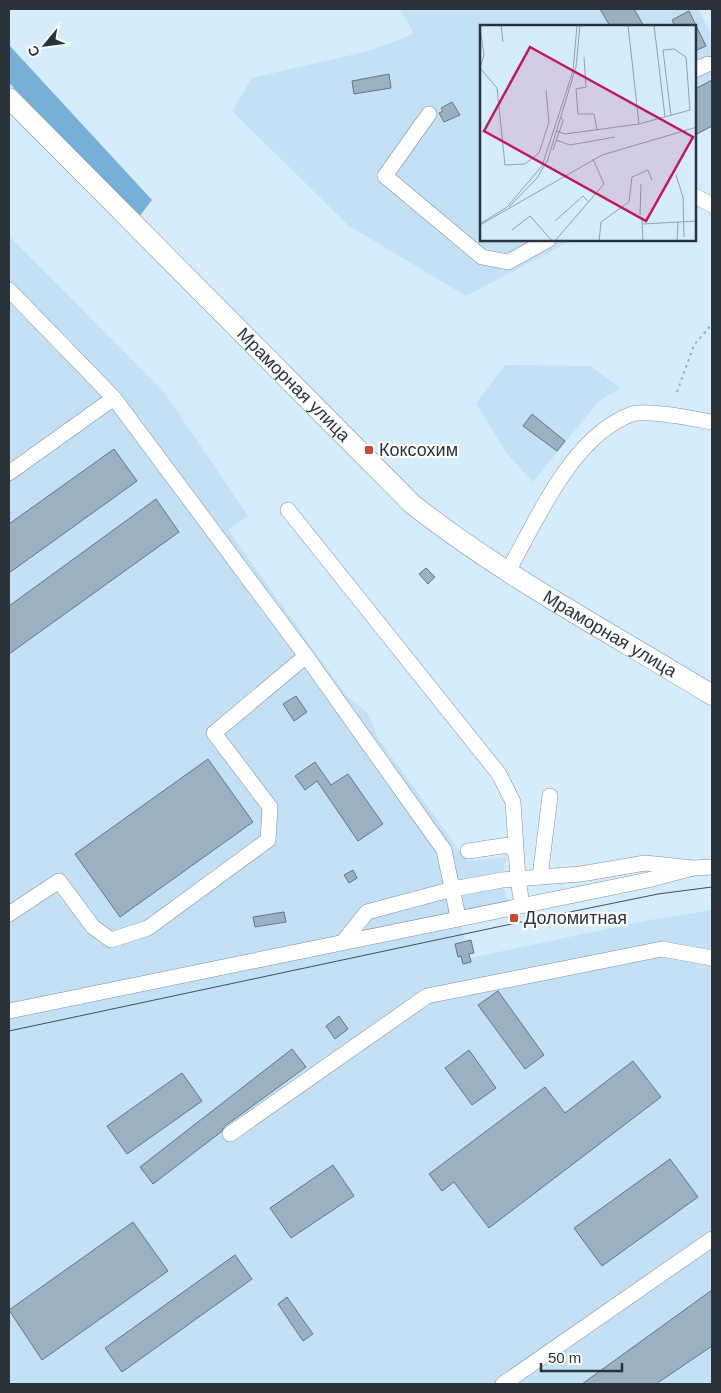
<svg xmlns="http://www.w3.org/2000/svg" width="721" height="1393" font-family="Helvetica,sans-serif">
  <style>
    .built { fill: #c3e0f5 }
    .forest { fill: #76afd8 }
    .building { fill: #9bb1c1; stroke: #627685 }
    .lines { fill: none; stroke-linecap: round; stroke-linejoin: round }
    .minor-casing { stroke: #7b909f; stroke-width: 16 }
    .major-casing { stroke: #7b909f; stroke-width: 21 }
    .path { stroke: #9aacb9; stroke-width: 2; stroke-dasharray: 2.5 4; stroke-linecap: butt }
    .minor { stroke: #fff; stroke-width: 15 }
    .major { stroke: #fff; stroke-width: 20 }
    .tram { stroke: #434e57; stroke-width: 1 }
    .poi-dot { fill: #d24535; stroke: #fff; stroke-width: 2 }
    .labels { text-anchor: middle; dominant-baseline: central; stroke-width: 4.5; stroke-linejoin: round; paint-order: stroke }
    .street-label { font-size: 18px; fill: #2b343b; stroke: #fff }
    .poi-label { font-size: 18px; fill: #2b343b; stroke: #fff; text-anchor: start }
    .inset-road { fill: none; stroke: #91a2af; stroke-width: 1 }
    .view { fill: #c2185b; fill-opacity: 0.15; stroke: #c2185b; stroke-width: 2.5 }
    .inset-edge { fill: none; stroke: #2b343b; stroke-width: 2.5 }
  </style>
  <rect width="100%" height="100%" fill="#d5ecfc"/>
  <path class="built" d="M400 9H698L712 36V127L695 136V26H481V240H573L466 296 349 226 232 111 252 78 368 51 414 34Z
    M9 236 164 392 248 516 228 530 347 696 368 713 378 738 467 861 508 857 501 876 510 911 461 922 465 941 471 940 474 953 469 954 470 958 644 921 712 910V1384H9Z
    M505 365 590 366 620 388 598 402 533 482 507 454 476 403Z"/>
  <path class="forest" d="M9 45 152 200 139 217 9 83Z"/>
  <path class="building" d="M600 9H634L644 26H610Z
    M689 11 706 46 695 51V26H675L672 20Z
    M389 74 391 88 354 94 352 81Z
    M712 80V126L695 135V89Z
    M452 102 460 115 444 122 439 113 443 111 441 108Z
    M532 414 565 441 557 451 523 426Z
    M114 449 137 481 9 573V524Z
    M156 499 179 532 9 654V606Z
    M426 568 435 577 428 584 419 574Z
    M296 696 307 712 294 721 283 704Z
    M208 759 253 822 120 917 75 854Z
    M315 762 331 785 348 774 383 824 358 841 317 781 305 790 295 776Z
    M353 870 357 878 349 883 344 875Z
    M284 912 286 922 255 927 253 917Z
    M471 940 474 953 469 954 471 962 463 964 461 956 458 957 455 944Z
    M498 991 544 1055 525 1069 478 1005Z
    M339 1016 348 1029 335 1039 326 1026Z
    M292 1049 306 1067 225 1126 221 1132 153 1184 140 1167Z
    M469 1050 496 1088 472 1105 445 1068Z
    M633 1061 661 1097 489 1228 454 1182 442 1191 429 1174 545 1087 565 1113Z
    M182 1073 202 1101 127 1154 107 1126Z
    M670 1159 698 1197 602 1266 574 1228Z
    M333 1165 354 1196 291 1238 270 1208Z
    M133 1222 168 1271 42 1360 9 1310Z
    M235 1255 252 1279 122 1372 105 1348Z
    M712 1290V1346L656 1384H582Z
    M287 1297 313 1334 303 1341 278 1304Z"/>
  <g class="lines">
    <defs>
      <path id="minor" d="M695 70 708 64
        M429 114 385 176 482 257 508 262 548 240
        M695 196 712 205
        M9 290 114 398 306 656 444 850 458 917
        M9 473 114 398
        M288 510 499 774 513 802 518 879 522 905
        M508 571C538 518 572 436 632 414 648 409 695 419 712 422
        M468 851 509 845 516 853
        M540 877 550 796
        M9 914 59 881 93 927 111 940 148 928 268 840 270 807 214 733 306 656
        M344 941 367 912 453 889 502 880 581 874 645 863 693 868 712 867
        M9 1011 648 880 693 868
        M230 1134 427 996 662 949 712 958
        M503 1384 712 1239"/>
      <g id="major">
        <path id="s1" d="M9 98 412 504C505 577 611 633 712 695"/>
      </g>
    </defs>
    <use href="#minor" class="minor-casing"/>
    <use href="#major" class="major-casing"/>
    <path class="path" d="M677 392 694 345 712 324"/>
    <use href="#minor" class="minor"/>
    <use href="#major" class="major"/>
    <path class="tram" d="M9 1031 516 923 658 894 712 887"/>
  </g>
  <g class="poi-dot">
    <rect x="364" y="445" width="10" height="10" rx="2.5"/>
    <rect x="509" y="913" width="10" height="10" rx="2.5"/>
  </g>
  <g class="labels">
    <g class="street-label">
      <text stroke="none"><textPath href="#s1" startOffset="404">Мраморная улица</textPath></text>
      <text stroke="none"><textPath href="#s1" startOffset="809">Мраморная улица</textPath></text>
    </g>
    <g class="poi-label">
      <text x="379" y="450">Коксохим</text>
      <text x="524" y="918">Доломитная</text>
    </g>
  </g>
  <g transform="translate(480 25)">
    <rect width="216" height="216" fill="#d5ecfc"/>
    <path class="inset-road" d="M21 0 23 17M148 0 159 99M174 0 185 92M0 3 4 30 0 43 17 63 25 140 45 139 59 128 69 97 66 65M104 32 106 62 96 64 98 89H114L117 105M76 106 85 109 159 99 210 85 206 32 194 24 183 25 191 91M76 115 90 120 135 112M73 125 83 96 81 92M67 137 96 42 100 0M196 150 203 172 204 212M29 182 57 153 67 136M160 190 161 159M162 194 163 217M75 196 103 171 109 177M0 199 27 182 62 141 93 46 97 0M163 199 217 196M0 200 122 130 217 102M32 205 50 191 73 217M74 217 124 159 113 134M119 217 121 197 149 177 152 152 168 145 172 155M197 217 198 197"/>
    <path class="view" d="M50 22 213 112 166 196 4 106Z"/>
    <rect width="216" height="216" class="inset-edge"/>
  </g>
  <rect width="721" height="1393" fill="none" stroke="#2b343b" stroke-width="20"/>
  <g transform="translate(45 45) rotate(241)" stroke="#ffffff" stroke-width="4" paint-order="stroke">
  <path d="M0-4L9 19L0 12L-9 19Z" fill="#2b343b"/>
  <text y="-8" font-size="14" font-weight="bold" text-anchor="middle" fill="#2b343b">С</text>
  </g>
  <path d="M541 1363v8h81v-8" fill="none" stroke="#2b343b" stroke-width="2.5"/>
  <text x="548" y="1363" font-size="15" fill="#2b343b" stroke="#ffffff" stroke-width="4" paint-order="stroke">50 m</text>
</svg>
